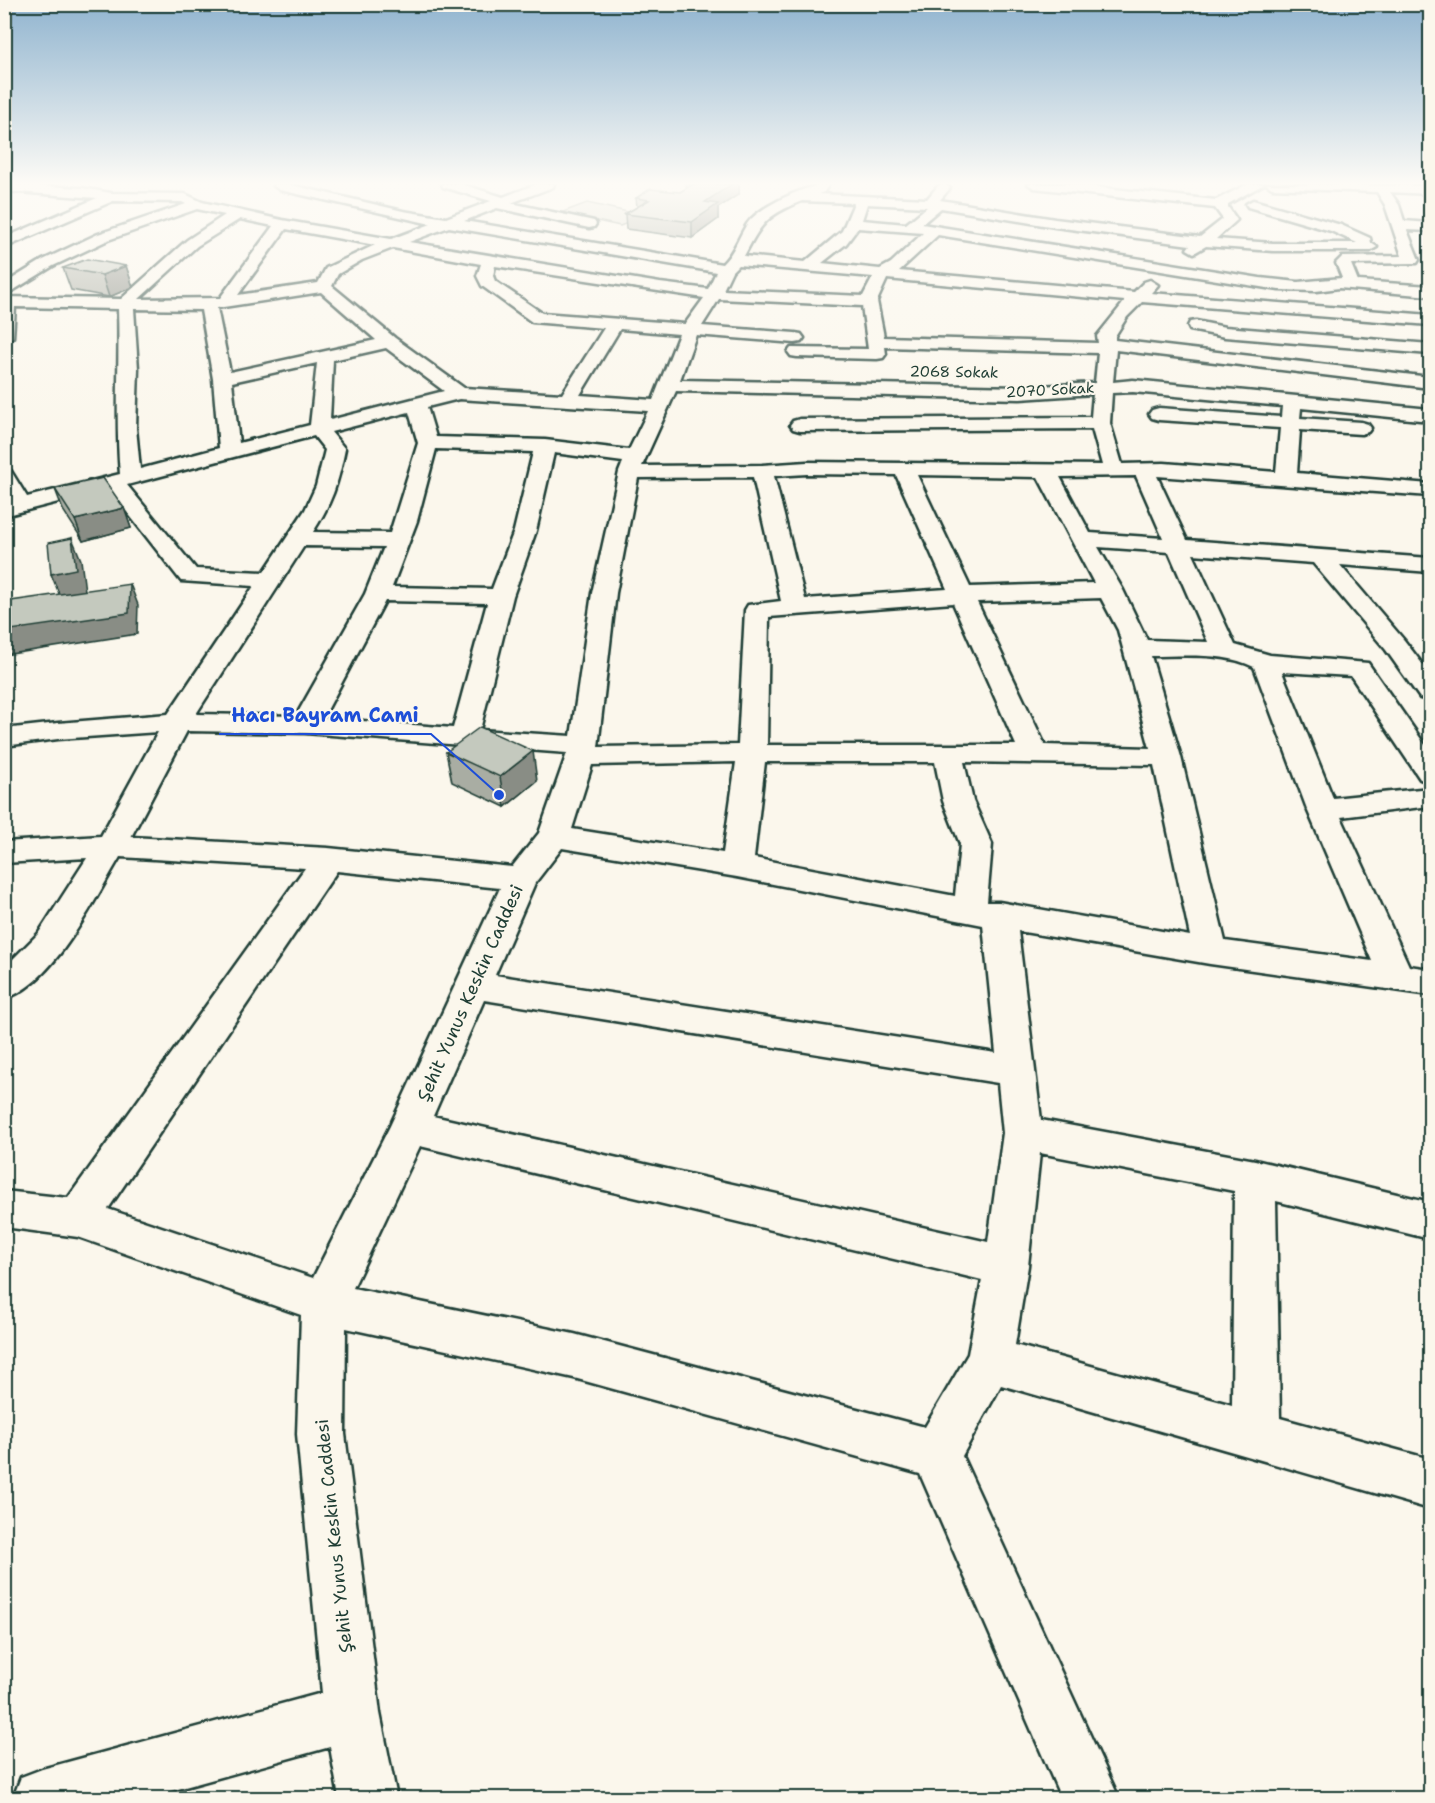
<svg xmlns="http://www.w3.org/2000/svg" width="1435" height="1803" font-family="'Shantell Sans',sans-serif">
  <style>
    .green { fill: #dbdcd1; stroke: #7d8c82; stroke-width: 1.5 }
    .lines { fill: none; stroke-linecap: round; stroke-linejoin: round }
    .minor-casing { stroke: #1f3d34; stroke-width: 5 }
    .minor { fill: #fbf7ec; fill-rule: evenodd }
    .wall { fill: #a9ada3; stroke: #1f3d34; stroke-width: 1.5 }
    .shaded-wall { fill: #898d85; stroke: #1f3d34; stroke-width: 1.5 }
    .building { fill: #c4c9be; stroke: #1f3d34; stroke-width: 1.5 }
    .labels { text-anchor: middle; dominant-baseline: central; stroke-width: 4.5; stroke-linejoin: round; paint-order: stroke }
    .far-street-label { font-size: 15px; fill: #1f3d34; stroke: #fbf7ec }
    .street-label { font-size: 18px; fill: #1f3d34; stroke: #fbf7ec }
    .leader { fill: none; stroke: #1d4ed8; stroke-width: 2 }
    .callout-dot { fill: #1d4ed8; stroke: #fbf7ec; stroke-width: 2 }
    .callout-label { font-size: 20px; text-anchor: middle; font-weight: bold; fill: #1d4ed8; stroke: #fbf7ec; stroke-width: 4.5; stroke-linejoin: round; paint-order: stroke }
  </style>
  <rect width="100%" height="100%" fill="#fbf7ec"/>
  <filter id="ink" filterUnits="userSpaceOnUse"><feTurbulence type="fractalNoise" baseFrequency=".0167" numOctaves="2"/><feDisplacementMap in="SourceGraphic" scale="12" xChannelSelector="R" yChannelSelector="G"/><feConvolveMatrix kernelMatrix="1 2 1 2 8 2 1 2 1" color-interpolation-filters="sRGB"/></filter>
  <g filter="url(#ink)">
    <path class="green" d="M587 203 646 216 620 226 560 213Z"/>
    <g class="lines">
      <defs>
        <path id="minor" d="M4 184 82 188 111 193 185 194 202 202 282 220 391 239 431 224 280 190 274 186 275 184H287L403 211 446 218 491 201 443 187 442 184H461L503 197 537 184H554L553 187 511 203 594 221 596 224 594 227 589 228 497 208 464 221 722 264C734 253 738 238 747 224 759 206 809 184 829 184L824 192 818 194 927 199 939 185 944 184 950 188 940 200 1055 219 1200 237 1223 219 1215 208 1034 188 1028 184H1068L1216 200 1248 184H1264L1228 204V207L1237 220 1216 239 1273 243H1357L1331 231 1248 207 1246 204 1253 200 1341 225 1370 238 1371 243 1377 247 1370 251H1273L1206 246 1194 253 1187 249 1190 245 1055 227 941 208 922 224 1260 278 1298 282 1342 278 1336 263 1342 257 1402 256 1385 205 1377 192 1272 188 1266 184 1430 186V194L1390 192 1399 205 1404 221 1430 223V231L1407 230 1419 260 1417 263 1351 264 1358 281 1430 286V296L1339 288 1316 291 1279 290 938 235 899 271 1134 292 1144 282 1150 280 1158 285 1151 293 1430 315V325L1142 302 1127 317 1115 336V340L1430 377V388L1116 350 1113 382 1133 380 1430 409V421L1301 408 1300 418 1361 422 1368 424 1371 428 1368 432 1361 434 1300 430 1297 473 1430 484V496L1157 476 1187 540 1430 558V572L1340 565 1404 640 1430 674V700L1420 698 1386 650 1313 563 1193 554 1235 645 1270 655 1368 663 1430 752V782L1420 779 1351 676 1282 672 1333 798 1430 788V806L1341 817 1409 966 1430 969V995L1210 964 1018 931 1041 1120 1255 1160 1430 1202V1239L1276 1201 1280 1418 1430 1459V1509L1001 1385 962 1456 1119 1798H1061L920 1474 574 1378 346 1328 345 1434 380 1713 397 1798H339L330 1747 145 1798H13L21 1777 42 1769 322 1693 297 1434 301 1315 78 1237 4 1227V1191L68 1198 305 868 120 857C94 900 54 984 4 999V968L38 934 87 858 4 863V842L101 836 158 732 58 739 4 746V729L58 723 168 714 254 586 181 581 109 489 4 516V503L8 502 4 496V469L11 471 27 497 120 474C115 419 120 364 118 309L15 307 13 337 4 342V297L121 299 187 240 225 215 197 209 108 240 53 266 4 296V284L43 260 98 234 186 204 182 202 113 201 4 248V238L97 198 4 191ZM802 201 854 203 842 231 805 262 744 256C762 222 766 216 802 201ZM867 204 927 207 906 224 862 220ZM240 219 273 226 220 298 139 299 197 246ZM449 227 716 272 708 289 660 283 409 242ZM858 228 923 233 891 263 880 269 822 263 846 244ZM286 229 375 245 326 268 318 283 238 295ZM393 248 481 264 477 276 482 286 532 322 604 328 562 394 464 388 395 338 332 286 338 274 362 260ZM738 265 873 277 863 296 723 290 732 271ZM495 266 704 298 685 324 542 313 495 281 493 276ZM887 279 1125 301 1097 336 1098 343 884 337 877 301ZM321 292 376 340 230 372 217 308ZM719 299 862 306 868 349 791 348 788 352 791 356 797 357 877 359 883 358 886 354 885 347 1098 353 1095 383 1020 387 680 380 696 335 795 343 801 342 804 338 801 334 795 333 702 326ZM134 309 201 310 213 379 219 448 140 469 136 428 138 369ZM620 329 679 334 653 400 580 395ZM386 348 444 391 330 420 333 360ZM317 363 310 425 239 443 232 382ZM676 391 1020 399 1093 394 1091 417 800 419 793 421 790 425 793 429 800 431 1092 429 1102 465 807 462 762 465 642 466ZM1133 392 1282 406 1281 417 1159 408 1152 410 1149 414 1152 418 1159 420 1280 428 1276 472 1164 463 1122 464 1110 423 1112 393ZM459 399 648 411 629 450 545 440 436 437 427 407ZM409 412 418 443 390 533 313 532C332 502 338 484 345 449L331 432ZM314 436 325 450 316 486 305 510 264 572 196 569 127 485ZM436 449 533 452 514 531 492 589 392 587 417 521ZM554 453 623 462 619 472 592 593 571 736 480 730 513 596 536 531ZM807 474 896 475 947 589 805 599 774 476ZM917 475 1038 477 1094 583 970 587ZM1136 476 1163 538 1090 533 1060 477ZM753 477 781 601 748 605 745 610 738 745 598 747 616 593 638 478ZM304 546 384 547 365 594 296 716 196 714ZM1098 547 1169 552 1208 642 1147 640 1123 590ZM1101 598 1118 630 1150 748 1045 745 977 602ZM385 601 487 603 453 728 323 718ZM953 603 1016 745H767L769 617ZM1151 656C1184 656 1224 652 1254 667L1307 809 1372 961 1225 941 1181 757ZM187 731 305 733 567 753 539 833 512 867 328 848 131 837ZM736 762 723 853 572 829 592 765ZM765 762H935L943 801 960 844 955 896 754 858ZM964 762 1154 765 1190 936 999 902H987L992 844 973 801ZM562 848 737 877 983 925 996 1053 495 975 535 883ZM337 871 500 888 390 1126 313 1278 108 1209ZM484 1000 998 1083 1003 1133 988 1242 433 1116ZM420 1146 982 1280 968 1354 925 1427 574 1334 353 1288ZM1040 1153 1234 1191 1232 1405 1015 1345 1028 1266Z
          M1196 321 1225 327 1430 344V354L1225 337 1190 330 1188 326 1190 322Z"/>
      </defs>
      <use href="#minor" class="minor-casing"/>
      <use href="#minor" class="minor"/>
    </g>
    <path class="wall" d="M686 184H739V194L718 208V219L692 238 626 229 625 214 637 207 636 198 680 192 687 188H686Z
      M126 266 133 287 109 297 71 290 63 268Z
      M55 489 124 508 131 528 83 541 63 510Z
      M446 752 537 781 505 807 452 782Z"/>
    <path class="shaded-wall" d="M732 184H739V194L718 208V219L692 238V222L705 202Z
      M126 266 133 287 109 297 102 275Z
      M124 508 131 528 83 541 75 520Z
      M72 538 81 560 85 591 60 596 51 574Z
      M130 584 138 605 137 634 4 655V631Z
      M533 751 537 781 505 807 500 777Z"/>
    <path class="building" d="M694 184H732L705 202 718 204 692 222 625 214 649 200 636 198 650 189 680 192Z
      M87 259 126 266 102 275 63 268Z
      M103 478 124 508 75 520 55 489Z
      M72 538 76 569 51 574 48 543Z
      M130 584 129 613 4 631V602Z
      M480 727 533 751 500 777 446 752Z"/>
  </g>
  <linearGradient id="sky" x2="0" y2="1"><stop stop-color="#90b4cf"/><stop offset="0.42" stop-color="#fdfbf6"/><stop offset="1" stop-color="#fdfbf6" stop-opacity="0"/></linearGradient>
  <rect width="1435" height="436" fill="url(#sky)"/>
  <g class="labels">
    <g class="far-street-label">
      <text transform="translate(954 372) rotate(1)">2068 Sokak</text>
      <text transform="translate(1050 390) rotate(-3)">2070 Sokak</text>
    </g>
    <g class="street-label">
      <text transform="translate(470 993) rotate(-66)">Şehit Yunus Keskin Caddesi</text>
      <text transform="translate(334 1536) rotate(-96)">Şehit Yunus Keskin Caddesi</text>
    </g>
  </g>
  <path class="leader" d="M499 795L431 734H219"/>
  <circle class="callout-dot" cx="499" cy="795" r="6"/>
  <g class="callout-label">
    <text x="325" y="722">Hacı Bayram Cami</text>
  </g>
  <rect width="1435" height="1803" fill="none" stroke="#fbf7ec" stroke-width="24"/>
  <rect x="12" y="12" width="1411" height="1779" fill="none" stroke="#1f3d34" stroke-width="2" filter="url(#ink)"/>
</svg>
